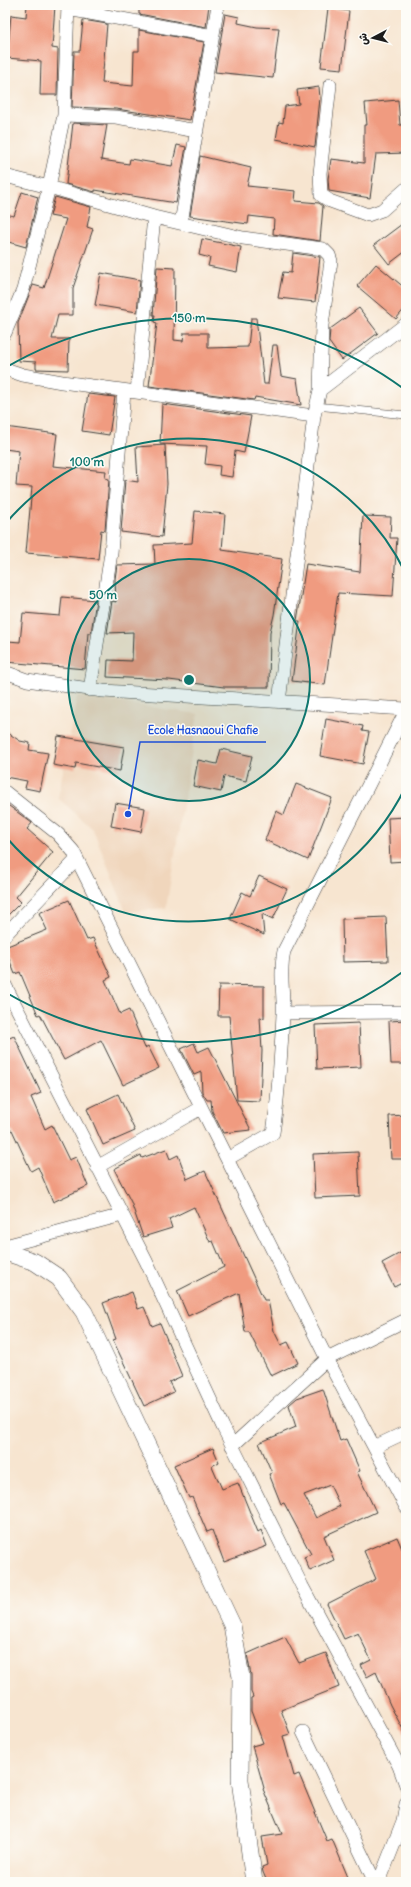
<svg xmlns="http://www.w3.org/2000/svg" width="411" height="1887" font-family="Delius,'Playpen Sans Arabic',sans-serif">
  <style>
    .built { fill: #f0d6bc }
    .building { fill: #f09b80; fill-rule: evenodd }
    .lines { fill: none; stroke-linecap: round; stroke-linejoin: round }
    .service-casing { stroke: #3d3a37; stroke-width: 8 }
    .minor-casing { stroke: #3d3a37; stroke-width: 14 }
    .tertiary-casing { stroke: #3d3a37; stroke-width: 18 }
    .service { stroke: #fff; stroke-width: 7 }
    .minor { stroke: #fff; stroke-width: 13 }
    .tertiary { stroke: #fff; stroke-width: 17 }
    .ring { fill: none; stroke: #0f766e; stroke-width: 2 }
    .centre { fill: #0f766e; stroke: #fdfcf7; stroke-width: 2 }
    .ring-label { font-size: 12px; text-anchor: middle; font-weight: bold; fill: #0f766e; stroke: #fdfcf7; stroke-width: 3; stroke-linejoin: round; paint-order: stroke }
    .leader { fill: none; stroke: #1d4ed8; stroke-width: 1.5 }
    .callout-dot { fill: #1d4ed8; stroke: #fdfcf7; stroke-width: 1.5 }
    .callout-label { font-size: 11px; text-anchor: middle; font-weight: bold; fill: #1d4ed8; stroke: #fdfcf7; stroke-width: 3; stroke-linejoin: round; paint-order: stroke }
  </style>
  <rect width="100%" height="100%" fill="#fdfcf7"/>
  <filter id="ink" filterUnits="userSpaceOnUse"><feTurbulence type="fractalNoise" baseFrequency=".025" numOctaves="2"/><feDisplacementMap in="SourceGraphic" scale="8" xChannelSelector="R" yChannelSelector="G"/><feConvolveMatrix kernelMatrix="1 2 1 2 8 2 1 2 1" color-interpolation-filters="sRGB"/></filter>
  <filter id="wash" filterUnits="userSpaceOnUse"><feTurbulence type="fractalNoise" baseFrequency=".012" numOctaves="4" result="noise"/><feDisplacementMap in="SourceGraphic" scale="16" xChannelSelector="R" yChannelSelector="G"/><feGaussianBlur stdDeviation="0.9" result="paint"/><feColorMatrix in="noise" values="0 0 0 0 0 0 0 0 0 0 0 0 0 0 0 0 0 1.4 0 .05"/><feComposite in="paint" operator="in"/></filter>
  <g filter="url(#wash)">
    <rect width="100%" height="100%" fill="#f7e5d0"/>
    <path class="built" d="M77 696 198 714 166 908 126 912 93 829 58 798Z"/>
    <g id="blocks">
      <path class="building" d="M27 5H55L52 48 58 49 57 95H40L41 61 7 58 11 15 26 17Z
        M139 5H209L206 27 139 14Z
        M328 8 349 11 342 69 321 67Z
        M225 14 239 17 238 23 257 27 279 28 273 78 215 72Z
        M83 20 107 24 102 83 133 86 134 51H139V30L204 42 190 120 116 109 72 107 74 51H80Z
        M319 87 320 98 315 147 276 139 279 122 283 123 285 106 299 104 297 90Z
        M398 100 400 125H406V153L376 154 370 198 329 191 328 179 331 159 364 163V125H367L365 103Z
        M73 123 107 125 101 160 129 164 130 159 172 166 177 145 186 147 176 203 95 190V192L66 184Z
        M200 156 251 168 247 186 296 191 295 201 319 203 323 206 320 241 273 234 274 219 249 216 248 224 190 216Z
        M22 192 38 197 26 247 5 241V214L14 216Z
        M55 197 91 207 87 227 93 229 73 288V315H58L52 339H69L68 370 36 369V362L19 361 18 323 33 285 44 288 66 219 50 216Z
        M406 221V251L389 264 374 245Z
        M202 239 241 247 237 272 208 266 210 258 199 255Z
        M293 253 320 257 315 302 278 298 283 272 291 273Z
        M376 264 406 289V307L396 319 357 286Z
        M157 267 175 268 174 340 183 341 184 333H208V348L248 347 251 318H256L264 384H268L273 345H277L281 376 297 379 301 405 255 397 254 400 149 386 157 323 154 322 155 315H153Z
        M101 273 140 280 137 312 95 305Z
        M359 308 378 333 342 360 329 342 330 329Z
        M88 394 115 397 109 435 82 431Z
        M162 404 251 416 244 453 235 451 232 477 219 475 220 466 205 464 207 446 160 444Z
        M5 427 57 434 53 466 106 471 105 478 109 479 105 531 101 530 98 559 26 553 32 487 16 486 19 451 5 449Z
        M165 445 167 484 162 537 121 532 125 480 138 482 136 447Z
        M195 511 225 514 222 550 282 559 274 615 270 632 269 687H224L169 680 107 677 108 660 132 661 133 632 107 633 112 601 116 602 115 579 117 565 155 564 154 545 192 543Z
        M363 516 391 517 390 538H397L393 596 338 593 325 685 292 681 300 621H297L306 564 360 572Z
        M62 597 96 600 91 633H88L85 669 6 662 8 641 20 642 23 613 60 616Z
        M326 719 363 726 362 731 369 732 363 764 320 756Z
        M5 731 20 741 30 743 29 750 48 753 40 791 25 788 27 781 5 777Z
        M58 736 124 747 120 771 76 763 75 769 53 765Z
        M221 749 252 756 246 781 224 776 221 792 193 786 198 760 217 764Z
        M296 784 332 798 308 860 265 840 276 811 284 815Z
        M5 803 32 823 27 829 53 852 16 897 21 902 5 918Z
        M115 803 145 808 141 832 111 826Z
        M406 817V861L390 862 388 818Z
        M259 876 287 889 273 919 262 914 264 935 230 919 242 892 250 896Z
        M69 900 87 940 93 938 111 977 105 980 120 1014 129 1010 145 1048 148 1046 159 1068 123 1085 101 1040 64 1060 40 1014 38 1015 20 972 15 974 5 949V947L47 930 39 913Z
        M386 917 388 961 343 962 342 919Z
        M219 985 264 986V1018L260 1017 262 1051 260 1101 237 1100 229 1016H218Z
        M406 1020V1064H391L389 1021Z
        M359 1023 361 1067 317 1069 315 1025Z
        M14 1036 41 1093 31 1097 45 1129 52 1125 69 1160 76 1157 88 1186 53 1202 38 1167 31 1171 12 1130 5 1133V1040Z
        M194 1043 198 1052 209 1047 251 1130 223 1133 212 1111 211 1100H207L202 1092 201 1072 194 1075 181 1049Z
        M118 1094 135 1131 103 1145 87 1109Z
        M406 1115V1159H391L389 1116Z
        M166 1149 170 1159 178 1155 187 1179 205 1171 264 1300H268L274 1331 281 1345 288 1342 298 1363 271 1376 249 1332H245L239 1293 188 1316 177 1291 224 1267 213 1241 210 1242 194 1207 169 1219 172 1228 143 1237 131 1202 114 1169 141 1155 142 1158Z
        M358 1152 360 1196 315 1198 313 1154Z
        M406 1250V1281L394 1287 382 1263Z
        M132 1292 138 1309 144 1307 152 1326 160 1323 182 1376 169 1382 174 1392 144 1406 113 1340 116 1339 103 1303Z
        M323 1389 340 1441 346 1439 360 1471 357 1472 376 1512 324 1536 334 1560 310 1571 304 1557 311 1554 284 1503 281 1504 269 1474 272 1473 259 1443 296 1427 289 1405 297 1398ZM330 1485 340 1506 316 1518 304 1495Z
        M213 1448 219 1462 212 1466 222 1489 238 1483 258 1532 261 1530 267 1546 224 1562 212 1530 207 1532 192 1497 189 1498 174 1465Z
        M397 1537 406 1558V1735L390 1705 376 1672 367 1677 361 1665 371 1660 358 1633 344 1639 327 1604 376 1579 364 1551Z
        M285 1637 299 1663 326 1653 339 1687 281 1710 290 1734 283 1736 294 1776 299 1774 327 1841 332 1839 350 1882H267L263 1872 262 1867 267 1865 262 1837 282 1834 263 1789 264 1788 252 1746 263 1743 251 1711V1698L253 1697 251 1692V1675L247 1654Z"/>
    </g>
  </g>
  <g filter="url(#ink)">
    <use href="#blocks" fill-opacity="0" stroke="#3d3a37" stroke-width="1"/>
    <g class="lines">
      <defs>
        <path id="service" d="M316 406 406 415"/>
        <path id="minor" d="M68 9 213 36
          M330 85 320 173 321 195 330 201 368 215 382 210 406 189
          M64 115 116 117 197 131
          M5 176 49 187 154 217 243 238 323 249 329 255 331 261 322 325 320 390 314 416 279 702
          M181 223 218 5
          M5 333 23 290 49 187 64 115 68 5
          M5 369 23 375 62 382 314 416
          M320 390 406 324
          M137 392 154 217
          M5 672 27 680 103 691 406 709
          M90 690 111 553 124 391
          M5 792 58 834 73 851 327 1359 406 1507
          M5 935 77 859
          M5 985 146 1261 223 1427 302 1586 399 1766 406 1785
          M283 1013 406 1012
          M227 1159 273 1133C279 1094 281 1054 283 1014 284 992 279 973 284 951L406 711
          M97 1167 201 1108
          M5 1246 122 1215
          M232 1446 327 1359 406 1320
          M374 1447 406 1432
          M303 1732 375 1882
          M379 1882 403 1821 406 1804"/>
        <path id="tertiary" d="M5 1252 35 1262 59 1278 84 1312 232 1625 241 1677 240 1780 254 1882"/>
      </defs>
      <use href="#service" class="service-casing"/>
      <use href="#minor" class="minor-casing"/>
      <use href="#tertiary" class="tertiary-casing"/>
      <use href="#service" class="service"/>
      <use href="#minor" class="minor"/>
      <use href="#tertiary" class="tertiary"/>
    </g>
  </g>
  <circle cx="189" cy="680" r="121" fill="#0f766e" fill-opacity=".12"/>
  <g class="ring">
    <circle cx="189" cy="680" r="121"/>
    <path d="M406 786A241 241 0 0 1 6 837M6 523A241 241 0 0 1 406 574"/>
    <path d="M404 971A362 362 0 0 1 5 992M5 368A362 362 0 0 1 404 389"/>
  </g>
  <circle cx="189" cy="680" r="6" class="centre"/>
  <g class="ring-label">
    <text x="189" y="322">150 m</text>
    <text x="87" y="466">100 m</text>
    <text x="103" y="599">50 m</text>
  </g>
  <path class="leader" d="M128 814L140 742H266"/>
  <circle class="callout-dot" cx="128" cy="814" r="4"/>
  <g class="callout-label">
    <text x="203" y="734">Ecole Hasnaoui Chafie</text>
  </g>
  <rect width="411" height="1887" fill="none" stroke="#fdfcf7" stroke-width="20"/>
  <g transform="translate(373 38) rotate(263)" stroke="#fdfcf7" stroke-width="3" paint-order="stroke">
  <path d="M0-3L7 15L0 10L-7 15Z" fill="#1c1c1c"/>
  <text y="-6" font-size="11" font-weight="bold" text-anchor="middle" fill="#1c1c1c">ش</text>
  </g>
</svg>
